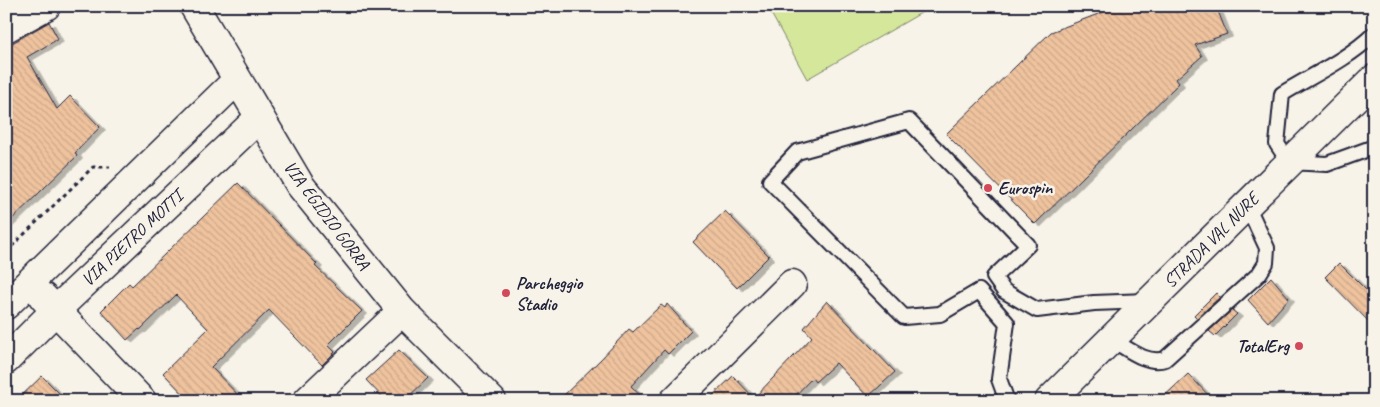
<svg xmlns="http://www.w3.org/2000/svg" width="1380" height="407" font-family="Caveat,sans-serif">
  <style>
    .pitch { fill: #d5e79b; stroke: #7c846b }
    .building { fill: url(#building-back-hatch); stroke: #22223b; filter: url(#shadow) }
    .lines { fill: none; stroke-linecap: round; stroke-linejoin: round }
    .service-casing { stroke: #22223b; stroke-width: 18 }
    .minor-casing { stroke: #22223b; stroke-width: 31 }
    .secondary-casing { stroke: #22223b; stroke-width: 31 }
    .path { stroke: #22223b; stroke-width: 3; stroke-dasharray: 4 4; stroke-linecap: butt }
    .service { stroke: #f7f3e8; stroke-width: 14 }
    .minor { stroke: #f7f3e8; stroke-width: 28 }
    .secondary { stroke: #f7f3e8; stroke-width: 28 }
    .poi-dot { fill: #d1495b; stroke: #f7f3e8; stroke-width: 2 }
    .labels { text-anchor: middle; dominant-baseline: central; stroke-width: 5; stroke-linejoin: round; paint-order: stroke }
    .poi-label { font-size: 18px; font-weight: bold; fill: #22223b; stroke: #f7f3e8; text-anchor: start }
    .street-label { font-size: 18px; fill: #22223b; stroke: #f7f3e8 }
  </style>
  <defs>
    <pattern id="building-back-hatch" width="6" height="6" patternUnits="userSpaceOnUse" patternTransform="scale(1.25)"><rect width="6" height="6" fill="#efc39e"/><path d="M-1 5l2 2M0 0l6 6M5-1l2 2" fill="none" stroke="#cda789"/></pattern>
    <filter id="shadow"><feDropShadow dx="5.5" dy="3" stdDeviation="0" flood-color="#0004"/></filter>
  </defs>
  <rect width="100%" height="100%" fill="#f7f3e8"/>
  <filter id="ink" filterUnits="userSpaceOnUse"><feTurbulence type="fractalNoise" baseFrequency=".02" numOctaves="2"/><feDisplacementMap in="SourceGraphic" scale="10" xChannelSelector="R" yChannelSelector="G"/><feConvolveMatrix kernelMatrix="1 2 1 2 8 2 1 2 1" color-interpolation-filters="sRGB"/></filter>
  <g filter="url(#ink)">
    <path class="pitch" d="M767 6H933L807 79Z"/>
    <path class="building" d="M1119 6H1216L1227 34 1195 45 1202 56 1176 79 1179 83 1035 224 946 134 1051 32Z
      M49 22 58 39 27 57 57 109 70 96 100 127 75 153 77 156 6 225V44L14 42Z
      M238 183 317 264 315 266 362 311 328 345 335 352 322 365 269 310 211 367 244 401H190L163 373 208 329 176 295 140 330 139 329 127 340 101 311 129 283 132 286Z
      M725 211 769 256 737 288 693 242Z
      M1339 263 1374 298V327L1325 277Z
      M1271 277 1289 298 1268 322 1248 300Z
      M1216 293 1220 297 1197 318 1194 315Z
      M827 301 895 372 868 397 836 363 815 382 812 378 790 401H707L733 376 754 398 812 337 804 328Z
      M667 304 691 331 668 354 664 350 631 386 645 401H558L602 358 629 329 633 332 661 305 665 308Z
      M1232 310 1237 314 1215 336 1209 331Z
      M399 350 428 378 404 401H386L366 380Z
      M1188 374 1214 401H1159Z
      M42 376 67 401H16Z"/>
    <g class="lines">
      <defs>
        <path id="service" d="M1374 34C1348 59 1313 75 1282 94L1277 144 1289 162 1327 164 1374 147
          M1111 339C1127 348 1146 365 1165 359L1259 274 1266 263 1267 248 1247 205
          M1007 401 999 379 1007 323 979 291 940 314 904 317 770 181 797 152 909 121 1028 245 994 277 1004 291 1037 310 1094 303 1147 301"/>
        <path id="minor" d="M194 6 300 185 402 311 492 401
          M6 28 46 6
          M43 297 142 401
          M6 305 237 80
          M6 360 55 311 259 118
          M307 401 402 311
          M674 401 792 284"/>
        <path id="secondary" d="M1049 401 1374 79"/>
      </defs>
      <use href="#service" class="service-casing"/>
      <use href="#minor" class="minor-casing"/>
      <use href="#secondary" class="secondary-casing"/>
      <path class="path" d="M6 252 93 167H110"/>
      <use href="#service" class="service"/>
      <use href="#minor" class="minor"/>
      <use href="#secondary" class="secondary"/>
    </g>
  </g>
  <g class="poi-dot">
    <circle cx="988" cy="188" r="5"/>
    <circle cx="506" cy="293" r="5"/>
    <circle cx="1299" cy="346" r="5"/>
  </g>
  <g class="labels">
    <g class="poi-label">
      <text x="998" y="188">Eurospin</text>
      <text x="516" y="283">Parcheggio<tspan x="516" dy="21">Stadio</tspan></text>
      <text x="1289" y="346" text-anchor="end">TotalErg</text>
    </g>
    <g class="street-label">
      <text transform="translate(327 215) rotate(53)">VIA EGIDIO GORRA</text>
      <text transform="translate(132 238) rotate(-43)">VIA PIETRO MOTTI</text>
      <text transform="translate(1211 240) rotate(-45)">STRADA VAL NURE</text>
    </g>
  </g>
  <rect width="1380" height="407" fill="none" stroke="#f7f3e8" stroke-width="25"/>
  <rect x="12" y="12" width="1355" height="382" fill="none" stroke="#22223b" stroke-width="2" filter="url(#ink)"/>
</svg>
